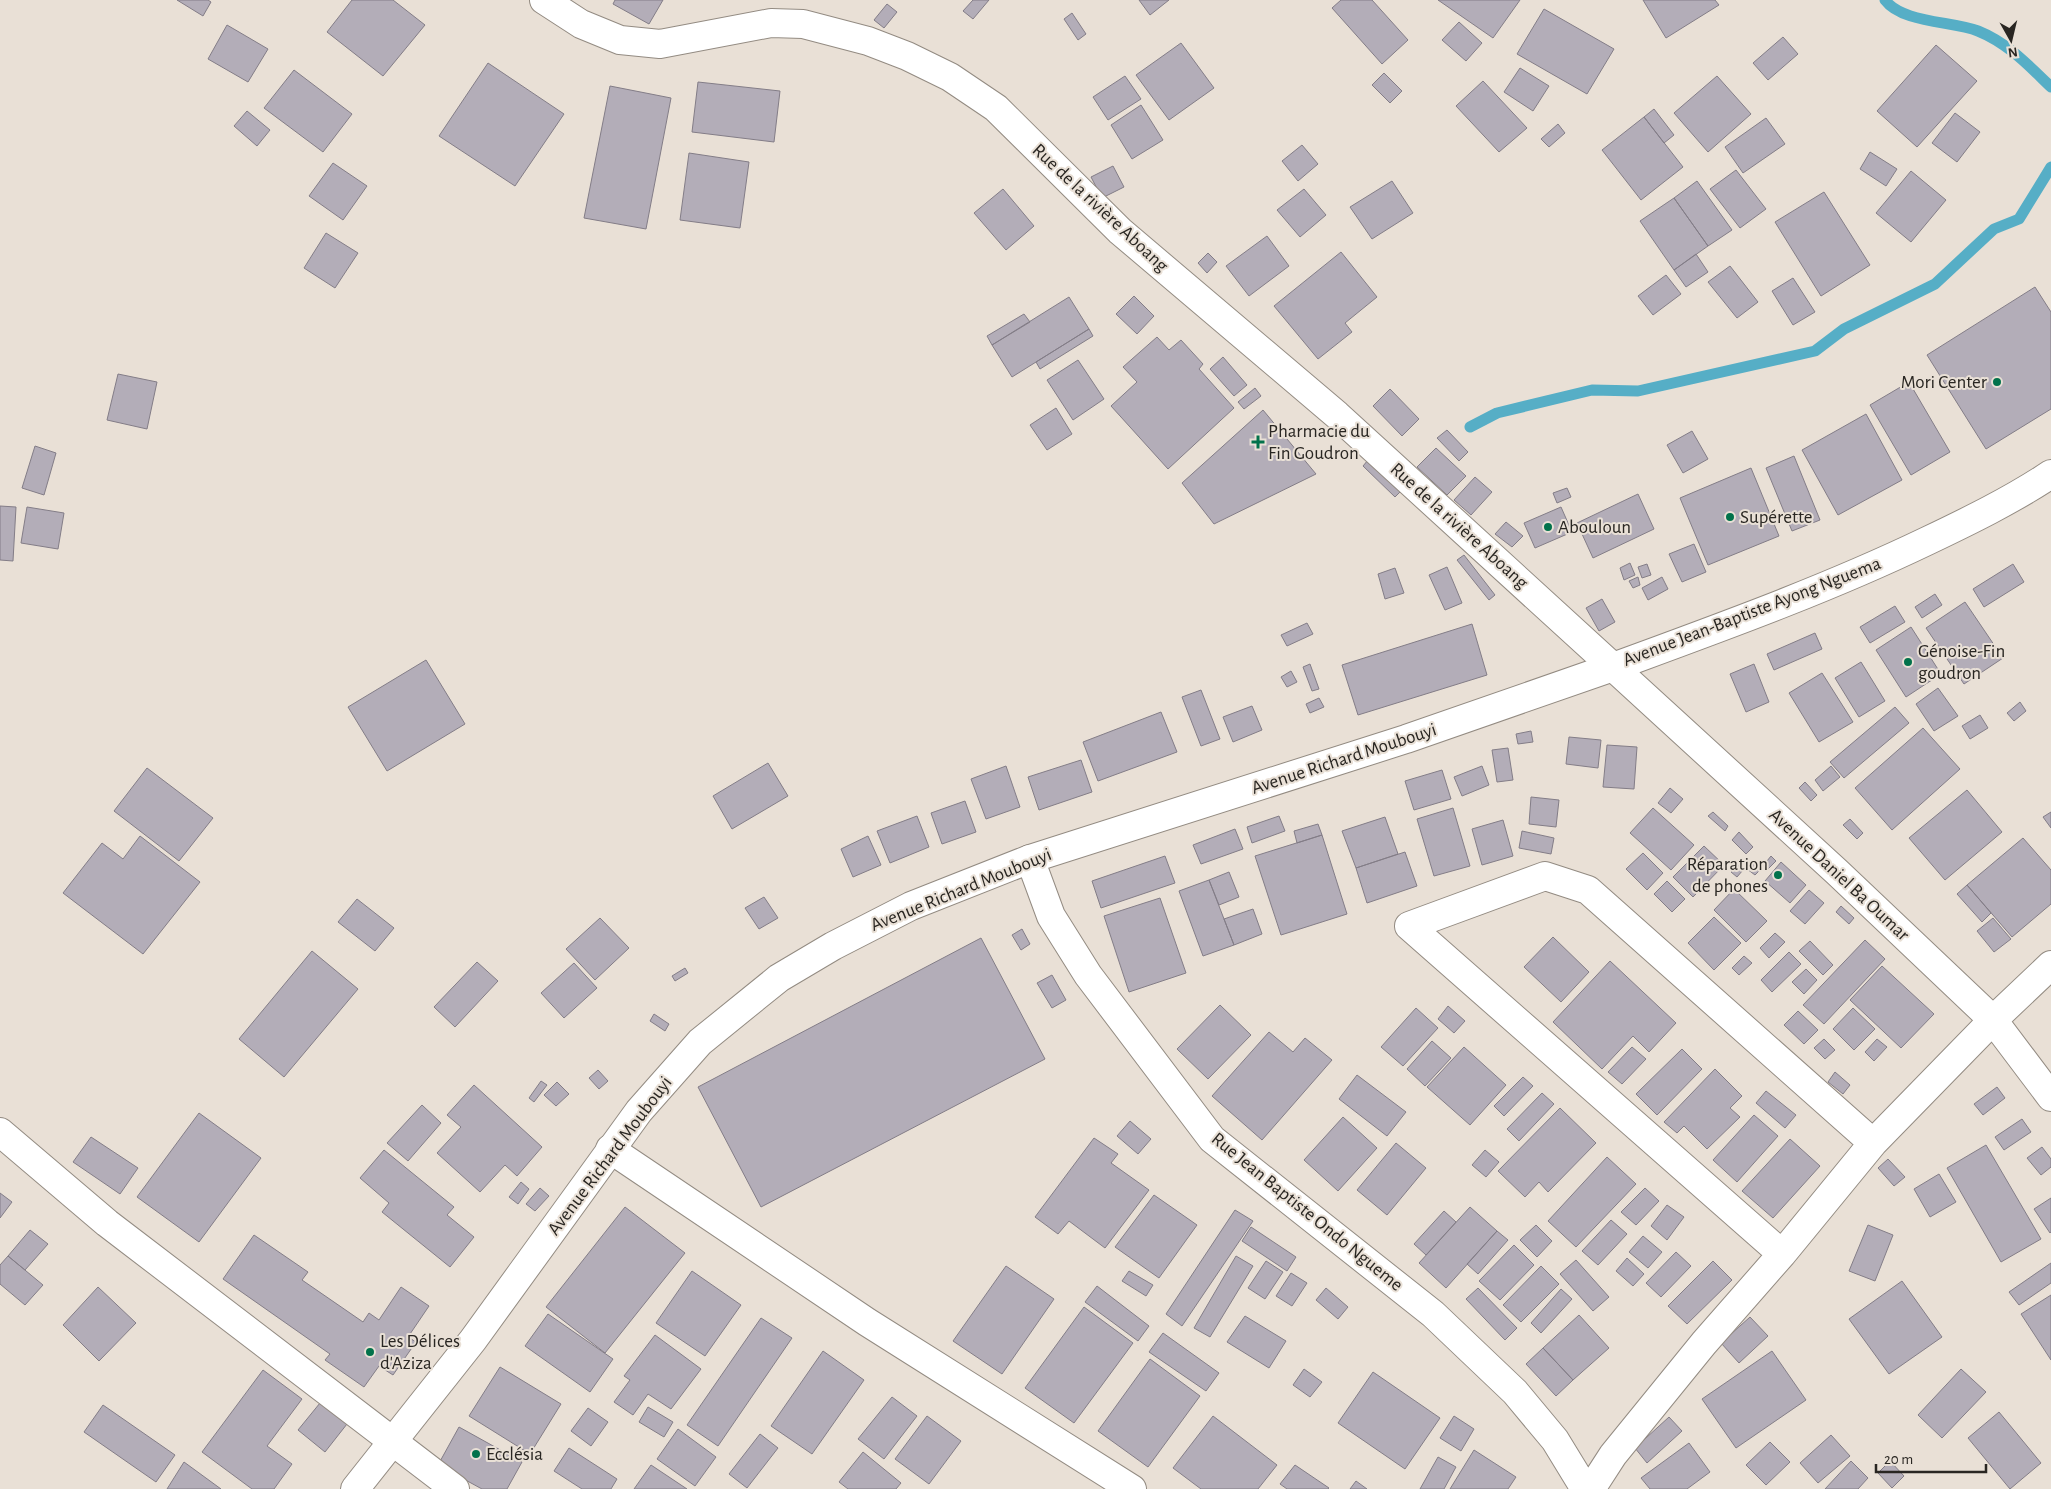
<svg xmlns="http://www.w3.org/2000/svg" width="2051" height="1489" font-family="'Alegreya Sans',sans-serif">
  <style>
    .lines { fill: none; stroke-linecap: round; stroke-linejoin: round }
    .stream { stroke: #56aec6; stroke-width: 11 }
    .building { fill: #b3adb8; stroke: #837d87 }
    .minor-casing { stroke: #938b82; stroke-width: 30 }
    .tertiary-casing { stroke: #938b82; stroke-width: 30 }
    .secondary-casing { stroke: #938b82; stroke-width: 30 }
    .minor { stroke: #fff; stroke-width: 28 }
    .tertiary { stroke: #fff; stroke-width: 28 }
    .secondary { stroke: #fff; stroke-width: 28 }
    .poi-dot { fill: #02724b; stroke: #e9e0d6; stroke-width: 2 }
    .labels { text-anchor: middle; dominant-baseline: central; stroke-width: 4; stroke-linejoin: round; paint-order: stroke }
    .street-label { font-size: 19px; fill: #292622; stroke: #e9e0d6 }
    .poi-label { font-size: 19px; fill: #292622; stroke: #e9e0d6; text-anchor: start }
  </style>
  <rect width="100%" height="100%" fill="#e9e0d6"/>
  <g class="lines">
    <path class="stream" d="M1885 0C1902 23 1952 21 1978 31 2008 43 2029 66 2051 87
      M1470 427 1497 413 1592 390 1638 391 1815 351 1844 329 1935 284 1994 229 2019 219 2051 167"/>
  </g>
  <path class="building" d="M177 0H208L211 2 203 16Z
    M352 0H393L425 25 383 76 327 32Z
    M615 0H663L649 24 613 4Z
    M973 0H989L973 19 963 11Z
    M1139 0H1169L1150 15Z
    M1341 0H1372L1408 40 1382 64 1332 8Z
    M1438 0H1520L1493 38Z
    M1643 0H1715L1719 5 1666 38Z
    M887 4 897 12 884 28 874 20Z
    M1544 9 1614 49 1587 94 1517 54Z
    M1072 13 1086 34 1078 40 1064 19Z
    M1459 22 1482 43 1466 61 1442 40Z
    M227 25 268 49 248 82 208 59Z
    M1783 37 1798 54 1768 80 1753 63Z
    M1181 43 1214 88 1169 120 1136 75Z
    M1936 45 1977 81 1917 147 1877 111Z
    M488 63 564 114 515 186 439 136Z
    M1520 68 1549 86 1533 111 1504 92Z
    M294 70 352 114 323 152 264 108Z
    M1384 73 1402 91 1390 103 1372 85Z
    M1125 76 1141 99 1108 120 1093 97Z
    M1717 76 1751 114 1708 152 1674 113Z
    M1483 81 1527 128 1499 152 1456 106Z
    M698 82 780 91 774 142 692 132Z
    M610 86 671 98 646 229 584 218Z
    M1141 105 1163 140 1132 159 1111 125Z
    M1654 109 1674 135 1664 143 1644 117Z
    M247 111 270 130 257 146 234 126Z
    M1955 113 1980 132 1957 162 1932 143Z
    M1644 117 1683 167 1641 200 1602 150Z
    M1766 118 1785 144 1743 173 1725 147Z
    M1558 124 1565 133 1549 147 1541 139Z
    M1302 145 1318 164 1298 181 1282 161Z
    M1870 152 1897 169 1886 186 1860 169Z
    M689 153 749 162 740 228 680 220Z
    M333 163 367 186 343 220 309 196Z
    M1113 166 1124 187 1102 198 1091 177Z
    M1736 170 1766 209 1740 228 1710 189Z
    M1911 171 1946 200 1911 242 1876 213Z
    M1392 181 1413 213 1372 239 1350 207Z
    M1697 181 1732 230 1708 246 1674 198Z
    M1003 189 1034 226 1006 250 974 213Z
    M1304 189 1326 215 1300 237 1277 210Z
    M1824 192 1870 265 1821 296 1775 222Z
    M1674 198 1708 246 1674 270 1640 221Z
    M326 233 358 253 335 288 304 268Z
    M1267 236 1289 266 1249 296 1226 266Z
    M1341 252 1377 297 1345 323 1352 332 1318 359 1274 306Z
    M1208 253 1217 262 1207 273 1198 263Z
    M1696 254 1708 272 1686 287 1674 270Z
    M1730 266 1758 302 1737 318 1708 282Z
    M1666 275 1681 294 1653 315 1638 296Z
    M1793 278 1815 312 1793 325 1772 291Z
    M2035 287 2051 312V409L1986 449 1927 355Z
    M1134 296 1154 316 1137 334 1116 314Z
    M1069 297 1089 329 1012 377 992 345Z
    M1024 314 1030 322 992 345 987 336Z
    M1089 329 1093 336 1040 369 1036 362Z
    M1157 337 1169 350 1181 340 1203 364 1199 369 1234 408 1168 469 1111 406 1137 382 1123 367Z
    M1223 357 1247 385 1234 396 1210 369Z
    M1078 360 1104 399 1073 420 1047 380Z
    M118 374 157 382 147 429 107 420Z
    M1909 382 1950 452 1911 475 1870 405Z
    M1255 388 1261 396 1244 409 1238 402Z
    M1390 389 1419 419 1402 436 1373 406Z
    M1056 408 1072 434 1047 450 1030 425Z
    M1263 410 1316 474 1214 524 1182 483Z
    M1866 414 1902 480 1838 515 1802 450Z
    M1447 430 1468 452 1459 461 1437 438Z
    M1692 431 1708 459 1683 473 1667 445Z
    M35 446 56 453 44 495 22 488Z
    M1436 448 1466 476 1447 495 1417 467Z
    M1794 456 1820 520 1792 531 1766 468Z
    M1368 460 1401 491 1395 497 1363 466Z
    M1751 468 1779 536 1708 565 1680 498Z
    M1475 477 1492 492 1471 515 1454 500Z
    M1567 488 1571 497 1557 503 1553 493Z
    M1638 494 1654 529 1593 558 1577 523Z
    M0 506 16 507 13 561 0 560Z
    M27 507 64 513 58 549 21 543Z
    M1561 507 1572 532 1535 548 1524 523Z
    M1506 522 1523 536 1512 547 1495 534Z
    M1694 544 1706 572 1682 582 1669 554Z
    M1464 555 1495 595 1489 600 1457 560Z
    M1630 563 1635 575 1624 580 1620 568Z
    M1647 564 1651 575 1642 578 1638 567Z
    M2013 564 2024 582 1984 607 1973 589Z
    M1447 567 1462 603 1445 610 1429 575Z
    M1395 568 1404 593 1385 599 1378 574Z
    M1638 577 1640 585 1633 588 1629 581Z
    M1662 577 1668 589 1648 600 1642 588Z
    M1935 594 1942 605 1922 618 1915 607Z
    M1602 599 1615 622 1599 631 1586 608Z
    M1965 602 2003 658 1964 684 1926 628Z
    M1895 606 1905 622 1870 643 1860 627Z
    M1307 623 1313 634 1287 646 1281 635Z
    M1472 624 1487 675 1358 715 1342 665Z
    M1911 627 1941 674 1906 697 1876 650Z
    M1815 633 1822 649 1774 670 1767 654Z
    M426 660 465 724 387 771 348 707Z
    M1861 662 1885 701 1859 717 1835 678Z
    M1310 664 1319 689 1312 691 1303 667Z
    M1754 664 1769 702 1746 712 1730 674Z
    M1291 671 1297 682 1287 687 1281 677Z
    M1822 673 1853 722 1819 742 1789 693Z
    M1938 688 1958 716 1934 731 1916 704Z
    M1201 690 1220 739 1201 746 1182 697Z
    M1319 698 1324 707 1310 713 1306 704Z
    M2020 702 2026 711 2014 721 2007 713Z
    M1252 706 1262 730 1233 742 1223 717Z
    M1895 707 1909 723 1844 778 1830 762Z
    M1161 712 1177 752 1098 781 1083 742Z
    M1980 715 1988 728 1970 739 1962 726Z
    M1923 728 1960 769 1892 830 1855 788Z
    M1531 731 1533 742 1518 744 1516 734Z
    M1569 737 1601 740 1598 768 1566 764Z
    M1607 745 1637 747 1634 789 1603 787Z
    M1508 748 1513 780 1497 782 1492 750Z
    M1081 760 1092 792 1039 810 1028 777Z
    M768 763 788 796 732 829 713 796Z
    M1006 766 1020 807 986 819 971 779Z
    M1482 766 1489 785 1462 796 1454 777Z
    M1831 766 1840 777 1823 791 1815 780Z
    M147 768 213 818 179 861 114 811Z
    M1442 770 1451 799 1414 810 1405 781Z
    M1805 782 1817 795 1811 801 1799 788Z
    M1670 788 1683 799 1671 813 1658 803Z
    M1967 790 2002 832 1945 880 1909 838Z
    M1531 797 1559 800 1556 827 1529 824Z
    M965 801 976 832 942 844 931 813Z
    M1453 808 1470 866 1434 876 1417 819Z
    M1653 808 1694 845 1671 870 1630 833Z
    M1713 812 1728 826 1725 831 1708 816Z
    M2051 812V828L2043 817Z
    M917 816 929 847 890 863 877 831Z
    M1279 816 1285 831 1252 843 1247 827Z
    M1385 817 1398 854 1356 868 1342 831Z
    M1850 819 1863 833 1857 839 1843 825Z
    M1503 820 1513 856 1482 865 1472 829Z
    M1318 824 1322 835 1297 843 1294 831Z
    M1235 829 1243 849 1201 864 1193 845Z
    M1522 831 1554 838 1551 854 1519 848Z
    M1739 832 1753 847 1746 854 1732 840Z
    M1322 835 1347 914 1281 935 1255 856Z
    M140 836 200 882 143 954 63 893 102 843 123 859Z
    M868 836 881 865 853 877 841 849Z
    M2023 838 2051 870V904L2012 937 1967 885Z
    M1704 846 1724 865 1693 897 1673 877Z
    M1405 852 1417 886 1367 903 1356 868Z
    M1643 853 1663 873 1647 890 1626 869Z
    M1165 856 1175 883 1101 908 1092 881Z
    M1771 856 1776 861 1767 870 1763 866Z
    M1753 862 1761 869 1755 875 1747 869Z
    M1781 862 1806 885 1790 903 1765 881Z
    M1738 865 1743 870 1737 877 1731 872Z
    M1229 872 1239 897 1219 905 1209 880Z
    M1209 880 1234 945 1203 956 1179 891Z
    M1667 881 1685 899 1672 912 1654 894Z
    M1967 885 1991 913 1982 922 1957 894Z
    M1734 889 1767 921 1746 942 1714 910Z
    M1809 890 1824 903 1805 924 1790 911Z
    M764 897 778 918 759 929 745 908Z
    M1160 898 1186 973 1129 992 1104 916Z
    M357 899 394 928 375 951 338 922Z
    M1841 906 1854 918 1849 924 1836 912Z
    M1253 909 1262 934 1234 945 1224 919Z
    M1714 917 1741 943 1714 970 1688 943Z
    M600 918 629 948 595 980 566 949Z
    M1993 918 2011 939 1994 952 1977 931Z
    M1022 929 1030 944 1021 950 1012 935Z
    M1775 933 1785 942 1769 958 1760 948Z
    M1553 937 1589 972 1561 1002 1524 967Z
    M981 938 1045 1059 761 1207 698 1087Z
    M1865 940 1885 959 1824 1024 1803 1005Z
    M1810 941 1833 965 1823 975 1799 951Z
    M312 951 358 989 284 1077 239 1039Z
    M1789 952 1801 964 1772 992 1761 980Z
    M1744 956 1752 963 1739 975 1732 968Z
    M1610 961 1676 1023 1649 1052 1633 1036 1602 1069 1553 1022Z
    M477 962 498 981 455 1027 434 1007Z
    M574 963 597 988 564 1018 541 993Z
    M1882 966 1934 1014 1901 1048 1850 1000Z
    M685 968 688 973 675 981 672 976Z
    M1806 969 1817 980 1804 994 1792 982Z
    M1052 975 1066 1000 1052 1008 1037 983Z
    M1220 1005 1251 1035 1208 1079 1177 1049Z
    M1448 1006 1465 1021 1454 1033 1438 1019Z
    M1416 1008 1438 1028 1403 1066 1381 1047Z
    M1853 1008 1875 1029 1854 1050 1833 1029Z
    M1798 1011 1818 1030 1804 1044 1784 1025Z
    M654 1014 669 1024 665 1031 650 1021Z
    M1269 1032 1293 1052 1305 1038 1332 1060 1262 1140 1212 1096Z
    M1824 1039 1835 1050 1825 1059 1814 1048Z
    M1877 1039 1887 1047 1874 1061 1865 1052Z
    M1432 1041 1451 1058 1425 1086 1407 1069Z
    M1464 1047 1506 1085 1470 1125 1427 1087Z
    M1632 1047 1646 1059 1622 1084 1608 1072Z
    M1682 1049 1702 1069 1657 1115 1636 1094Z
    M1715 1069 1742 1096 1730 1108 1740 1117 1707 1149 1684 1126 1677 1133 1664 1122Z
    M598 1070 608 1081 599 1089 589 1078Z
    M1835 1072 1850 1085 1843 1094 1828 1082Z
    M1357 1075 1406 1112 1387 1136 1339 1099Z
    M1523 1077 1533 1086 1504 1116 1494 1106Z
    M541 1081 547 1085 534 1102 529 1098Z
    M557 1082 569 1094 556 1106 544 1095Z
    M474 1085 542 1147 517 1176 505 1165 480 1192 437 1153 461 1127 447 1115Z
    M1997 1087 2005 1098 1983 1115 1974 1104Z
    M1766 1091 1796 1115 1785 1128 1756 1103Z
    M1542 1093 1554 1104 1519 1141 1507 1129Z
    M422 1105 441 1123 408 1161 387 1143Z
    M1560 1108 1596 1143 1548 1192 1539 1182 1525 1197 1498 1171Z
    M199 1113 261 1158 199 1242 137 1197Z
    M1754 1115 1778 1136 1737 1182 1713 1160Z
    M1343 1117 1377 1148 1338 1191 1304 1160Z
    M2022 1119 2031 1132 2004 1150 1995 1137Z
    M1130 1121 1151 1139 1138 1154 1117 1136Z
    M91 1137 138 1168 120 1194 73 1162Z
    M1094 1138 1118 1154 1111 1163 1149 1190 1105 1248 1069 1221 1058 1234 1035 1217Z
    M1790 1139 1820 1166 1773 1218 1742 1191Z
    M1396 1143 1426 1168 1387 1215 1357 1190Z
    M1986 1145 2041 1239 2001 1262 1947 1168Z
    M2042 1147 2051 1159V1167L2041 1175 2027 1158Z
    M384 1150 454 1207 447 1215 474 1237 450 1267 382 1212 389 1203 360 1178Z
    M1485 1150 1499 1162 1486 1177 1472 1165Z
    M1607 1157 1636 1184 1576 1247 1548 1221Z
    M1888 1159 1905 1177 1894 1186 1878 1168Z
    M1939 1174 1956 1202 1930 1217 1914 1189Z
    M521 1182 529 1189 518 1204 509 1197Z
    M540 1188 549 1196 535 1211 526 1204Z
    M1645 1188 1659 1201 1636 1225 1621 1212Z
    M0 1193 12 1202 0 1218Z
    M1154 1195 1197 1225 1159 1278 1115 1247Z
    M2051 1198V1232L2050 1233 2034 1209Z
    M1667 1205 1684 1217 1667 1240 1651 1226Z
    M625 1207 685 1253 605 1353 546 1307Z
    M1470 1207 1497 1231 1446 1288 1419 1263Z
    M1235 1210 1253 1221 1182 1326 1166 1314Z
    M1444 1211 1456 1222 1426 1255 1414 1244Z
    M1611 1220 1627 1234 1598 1265 1582 1251Z
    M1536 1225 1552 1241 1537 1257 1520 1240Z
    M1868 1225 1893 1235 1875 1281 1849 1271Z
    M1251 1227 1296 1257 1287 1271 1242 1241Z
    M30 1230 48 1244 25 1270 8 1256Z
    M1497 1231 1508 1240 1478 1274 1467 1264Z
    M254 1235 308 1272 302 1280 363 1322 369 1313 379 1320 401 1287 429 1306 408 1337 416 1342 393 1375 379 1366 364 1387 325 1360 330 1354 223 1279Z
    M1643 1236 1662 1252 1648 1268 1629 1252Z
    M1514 1245 1534 1265 1500 1300 1479 1281Z
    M1676 1252 1691 1266 1661 1297 1646 1283Z
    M8 1256 43 1285 25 1305 0 1284V1265Z
    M1236 1256 1253 1266 1210 1337 1194 1328Z
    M1627 1258 1644 1274 1633 1286 1616 1271Z
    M1576 1260 1609 1297 1593 1311 1560 1274Z
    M1266 1261 1283 1272 1265 1299 1248 1288Z
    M1713 1261 1732 1280 1687 1324 1668 1306Z
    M2051 1263V1283L2019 1305 2009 1292Z
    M1006 1266 1054 1299 1002 1374 953 1341Z
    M1541 1266 1559 1284 1521 1322 1503 1305Z
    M692 1271 741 1305 705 1356 656 1323Z
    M1129 1271 1153 1285 1146 1296 1122 1281Z
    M1291 1273 1307 1283 1292 1306 1276 1296Z
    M1902 1281 1942 1337 1889 1374 1849 1319Z
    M1097 1286 1149 1326 1138 1341 1085 1302Z
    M98 1287 136 1323 99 1361 63 1325Z
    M1326 1288 1348 1307 1338 1319 1316 1300Z
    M1478 1288 1517 1328 1505 1340 1466 1299Z
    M1561 1289 1572 1299 1541 1333 1531 1323Z
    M2051 1295V1360L2021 1314Z
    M1084 1307 1133 1343 1074 1423 1025 1388Z
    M548 1314 613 1359 590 1392 525 1346Z
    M1579 1315 1609 1348 1573 1380 1543 1348Z
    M1245 1316 1286 1341 1269 1368 1227 1342Z
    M1750 1317 1768 1336 1739 1363 1721 1343Z
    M761 1318 792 1338 718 1446 687 1425Z
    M1163 1333 1219 1373 1206 1391 1149 1352Z
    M655 1335 701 1369 671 1409 648 1394 633 1415 614 1402 630 1380 624 1376Z
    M1543 1348 1573 1380 1556 1396 1526 1364Z
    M823 1351 864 1380 812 1454 771 1426Z
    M1772 1351 1806 1400 1736 1448 1702 1399Z
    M1150 1359 1200 1396 1148 1467 1098 1431Z
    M500 1367 561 1404 530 1454 469 1416Z
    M1304 1369 1322 1382 1310 1397 1293 1385Z
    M1961 1369 1986 1392 1942 1438 1918 1415Z
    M263 1370 302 1399 267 1446 292 1464 274 1489H252L202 1452Z
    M1373 1372 1440 1418 1405 1469 1338 1423Z
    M892 1397 917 1416 884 1459 858 1439Z
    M320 1403 347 1424 325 1452 298 1430Z
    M103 1405 175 1455 156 1482 84 1432Z
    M648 1407 673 1422 664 1437 639 1422Z
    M588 1408 608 1422 591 1446 571 1431Z
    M1999 1412 2041 1463 2010 1489 1968 1438Z
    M927 1416 961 1441 929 1484 895 1459Z
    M1213 1416 1277 1465 1258 1489H1201L1173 1468Z
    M1454 1416 1474 1429 1461 1451 1440 1438Z
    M1669 1417 1682 1431 1647 1463 1635 1448Z
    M459 1427 522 1462 507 1489H482L438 1465Z
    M678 1429 716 1457 695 1486 657 1459Z
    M760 1434 778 1448 747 1488 729 1474Z
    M1831 1435 1850 1456 1818 1483 1800 1463Z
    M1770 1442 1790 1462 1766 1485 1746 1465Z
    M1689 1443 1710 1472 1687 1489H1650L1641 1478Z
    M569 1448 617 1479 611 1489H582L554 1471Z
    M1474 1450 1516 1477 1508 1489H1450Z
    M863 1452 901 1483 896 1489H848L839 1482Z
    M1438 1457 1456 1467 1444 1489H1420Z
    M1851 1461 1868 1478 1858 1489H1825Z
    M1890 1461 1904 1476 1892 1488 1878 1473Z
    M184 1462 221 1489H167Z
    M651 1465 687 1489H634Z
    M1295 1465 1329 1488 1328 1489H1287L1280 1484Z
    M1356 1481 1367 1489H1350Z"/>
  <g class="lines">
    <defs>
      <path id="minor" d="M544 0 581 24 620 40 660 44 771 23 803 24 868 41 907 56 950 77 996 108 1120 231 1337 415 1613 667
        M1030 859 1051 916 1088 975 1212 1139 1433 1314 1515 1392 1555 1440 1585 1489
        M0 1132 107 1223 455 1489
        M610 1149 867 1322 1132 1489
        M1782 1254 1409 926 1545 876 1588 890 1873 1143
        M1591 1489 1613 1455 1704 1343 1782 1254 1873 1143 1993 1020 2051 965"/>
      <path id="tertiary" d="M355 1489 473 1340 639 1111 700 1042 779 978 833 946 911 906 1030 859 1406 739 1613 667"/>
      <path id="secondary" d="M2051 474C2012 500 1969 521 1927 541 1825 590 1719 628 1613 667L1837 872 1993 1020 2051 1097"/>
    </defs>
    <use href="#minor" class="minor-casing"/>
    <use href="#tertiary" class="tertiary-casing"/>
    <use href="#secondary" class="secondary-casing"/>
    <use href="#minor" class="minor"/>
    <use href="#tertiary" class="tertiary"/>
    <use href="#secondary" class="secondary"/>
  </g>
  <g class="poi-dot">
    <circle cx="1997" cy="382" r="5"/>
    <path d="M1255.5 434.5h5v5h5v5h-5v5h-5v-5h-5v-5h5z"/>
    <circle cx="1730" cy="517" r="5"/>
    <circle cx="1548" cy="527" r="5"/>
    <circle cx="1908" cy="662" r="5"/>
    <circle cx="1778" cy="875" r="5"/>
    <circle cx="370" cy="1352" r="5"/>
    <circle cx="476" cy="1454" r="5"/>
  </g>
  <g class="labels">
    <g class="street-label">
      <text transform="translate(1100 208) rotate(43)">Rue de la rivière Aboang</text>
      <text transform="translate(1459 526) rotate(42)">Rue de la rivière Aboang</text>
      <text transform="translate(1752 612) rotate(-21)">Avenue Jean-Baptiste Ayong Nguema</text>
      <text transform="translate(1344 759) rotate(-18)">Avenue Richard Moubouyi</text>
      <text transform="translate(1839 875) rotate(43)">Avenue Daniel Ba Oumar</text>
      <text transform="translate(961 890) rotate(-22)">Avenue Richard Moubouyi</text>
      <text transform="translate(610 1156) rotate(-53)">Avenue Richard Moubouyi</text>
      <text transform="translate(1307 1212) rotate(39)">Rue Jean Baptiste Ondo Ngueme</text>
    </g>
    <g class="poi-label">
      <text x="1987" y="382" text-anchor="end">Mori Center</text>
      <text x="1268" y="431">Pharmacie du<tspan x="1268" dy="22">Fin Goudron</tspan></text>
      <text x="1740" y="517">Supérette</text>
      <text x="1558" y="527">Abouloun</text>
      <text x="1918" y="651">Génoise-Fin<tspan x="1918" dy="22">goudron</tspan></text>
      <text x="1768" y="864" text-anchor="end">Réparation<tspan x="1768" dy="22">de phones</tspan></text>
      <text x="380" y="1341">Les Délices<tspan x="380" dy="22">d'Aziza</tspan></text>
      <text x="486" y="1454">Ecclésia</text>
    </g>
  </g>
  <g transform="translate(2011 40) rotate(172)" stroke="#e9e0d6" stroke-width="4" paint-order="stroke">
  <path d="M0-4L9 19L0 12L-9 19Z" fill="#292622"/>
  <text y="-8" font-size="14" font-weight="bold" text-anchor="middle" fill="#292622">N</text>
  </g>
  <path d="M1876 1464v8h110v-8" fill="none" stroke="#292622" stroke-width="2.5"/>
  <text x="1884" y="1464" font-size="15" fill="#292622" stroke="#e9e0d6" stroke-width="4" paint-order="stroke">20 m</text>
</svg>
